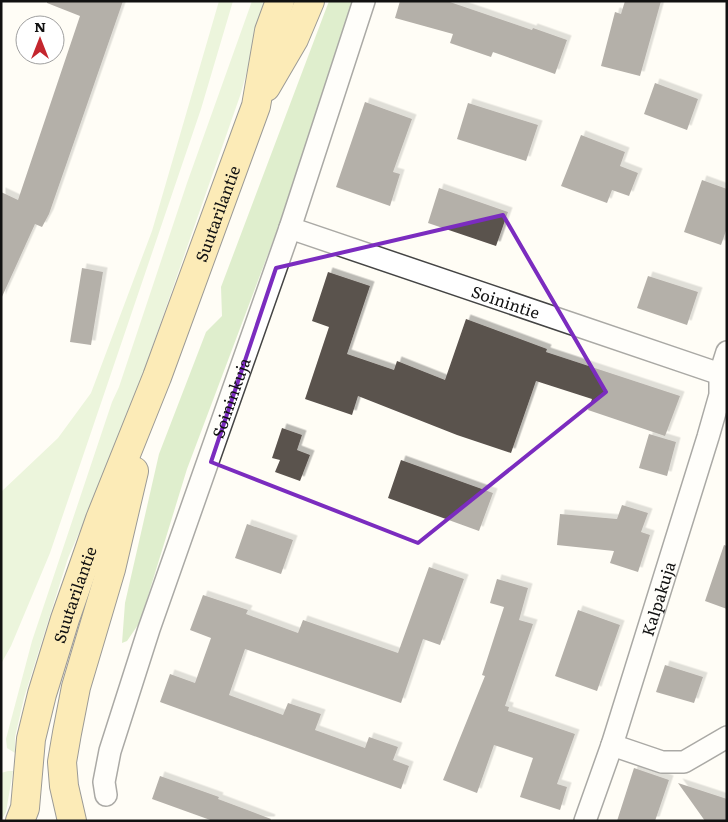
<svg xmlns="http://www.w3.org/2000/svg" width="728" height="822" font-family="Literata,serif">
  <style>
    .green { fill: #d5ebbd }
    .forest { fill: #b9dc9c }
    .building { fill: #5a524d; filter: url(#shadow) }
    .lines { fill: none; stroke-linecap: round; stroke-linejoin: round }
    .street-casing { stroke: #444; stroke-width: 24 }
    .primary-casing { stroke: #222; stroke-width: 30 }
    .street { stroke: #fff; stroke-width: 21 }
    .primary { stroke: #f9d66b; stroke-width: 28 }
    .marked { fill: none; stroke: #7b2cbf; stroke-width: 4; stroke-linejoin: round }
    .labels { text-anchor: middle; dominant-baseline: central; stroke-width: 5; stroke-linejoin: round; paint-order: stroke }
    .street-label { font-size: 16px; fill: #111; stroke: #fff }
  </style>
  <defs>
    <filter id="shadow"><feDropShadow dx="4.5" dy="-4.5" stdDeviation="0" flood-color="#0004"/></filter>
  </defs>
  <rect width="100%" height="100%" fill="#fffdf5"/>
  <path class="green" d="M219 1H233L201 109 50 553 11 646 1 664V492L58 438 91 393 152 231Z
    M252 1H266L241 93 106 479 86 517 68 558 24 698 15 737V753L7 748 6 739 32 641 112 402 119 387 187 183Z
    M8 771H13L6 812 1 821V773Z"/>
  <path class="forest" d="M329 1H357L285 209 187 469 140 622 127 641 122 643 125 603 159 454 206 332 222 316 221 287Z"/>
  <path class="building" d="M47 1H123L49 214 42 227 35 224 1 299V192L18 200 80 16 47 3Z
    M400 1H447L532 30 533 28 567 40 555 74 493 52 491 57 450 43 453 34 395 18Z
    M625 1H661L640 76 601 66 615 12 621 14Z
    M655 83 698 99 687 130 644 114Z
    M365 102 412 119 393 172 400 174 390 206 336 187Z
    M468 103 538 125 526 161 457 139Z
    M581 135 625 152 620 166 638 173 629 196 612 190 607 203 561 186Z
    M702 180 727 189V228L721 245 684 232Z
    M439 188 508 212 496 246 428 223Z
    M82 268 103 272 91 345 70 342Z
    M328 272 370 286 347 354 394 370 397 361 445 380 466 319 547 349 546 352 680 396 665 436 588 410 592 399 536 381 511 453 457 435 358 396 352 415 305 399 329 327 312 321Z
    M648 276 698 292 687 325 637 308Z
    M282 428 302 435 297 450 310 455 300 481 275 472 280 460 272 458Z
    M649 434 676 442 667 476 639 468Z
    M401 460 493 493 479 531 388 498Z
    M622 505 648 513 641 532 650 535 638 572 610 563 614 551 557 545 560 514 617 519Z
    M247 524 293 540 281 574 235 558Z
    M724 545 727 546V609L705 601Z
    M429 567 464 579 440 645 423 639 401 703 245 649 229 695 283 715 288 703 321 714 315 730 365 748 369 737 398 747 393 760 409 766 401 789 160 702 170 674 195 683 211 638 190 630 203 595 248 610 246 614 298 633 303 620 398 653Z
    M497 579 528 588 519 620 533 624 505 706 509 707 508 711 575 734 557 784 567 787 560 810 520 797 533 758 494 745 477 793 443 780 485 676 482 675 504 607 490 603Z
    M578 610 620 625 597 691 555 676Z
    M665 665 703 677 694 703 656 692Z
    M634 768 669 780 655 821H617Z
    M160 776 219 797 218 799 271 819 270 821H213L152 799Z
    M678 783 727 799V821H705Z"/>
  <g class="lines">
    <defs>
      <g id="street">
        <path id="s1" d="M290 228 720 374"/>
        <path d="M612 745 662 762H684L727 737"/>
        <path id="s2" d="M106 795 104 782 110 751 149 629 290 228 364 1"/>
        <path id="s3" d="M585 821 612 745 708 437 720 395V374L727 352"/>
      </g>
      <g id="primary">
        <path d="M266 87 294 39 310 1"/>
        <path id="s4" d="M20 821 25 808 31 739 42 694 65 619 100 519 157 377 256 106 269 31 280 1"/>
        <path d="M72 821 64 786 62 762 67 733 76 687 111 569 134 471"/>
      </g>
    </defs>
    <use href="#street" class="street-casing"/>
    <use href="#primary" class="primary-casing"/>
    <use href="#street" class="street"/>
    <use href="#primary" class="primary"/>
  </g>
  <path d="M0 0H728V822H0ZM503 215 606 392 418 543 211 462 276 268Z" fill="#fffdf5" fill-opacity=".55" fill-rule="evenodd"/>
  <path class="marked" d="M503 215 606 392 418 543 211 462 276 268Z"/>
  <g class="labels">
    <g class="street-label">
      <text stroke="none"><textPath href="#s4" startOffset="641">Suutarilantie</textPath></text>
      <text stroke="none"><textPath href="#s1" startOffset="228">Soinintie</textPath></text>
      <text stroke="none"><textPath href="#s2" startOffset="418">Soininkuja</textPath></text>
      <text stroke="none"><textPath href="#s4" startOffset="234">Suutarilantie</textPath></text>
      <text stroke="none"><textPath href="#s3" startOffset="234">Kalpakuja</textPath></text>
    </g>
  </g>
  <rect width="728" height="822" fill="none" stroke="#111111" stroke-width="5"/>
  <g transform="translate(40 40)"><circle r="24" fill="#ffffff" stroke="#a0a0a0"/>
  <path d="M0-4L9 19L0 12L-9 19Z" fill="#c4262e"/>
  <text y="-8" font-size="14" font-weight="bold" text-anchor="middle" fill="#111111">N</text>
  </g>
</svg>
